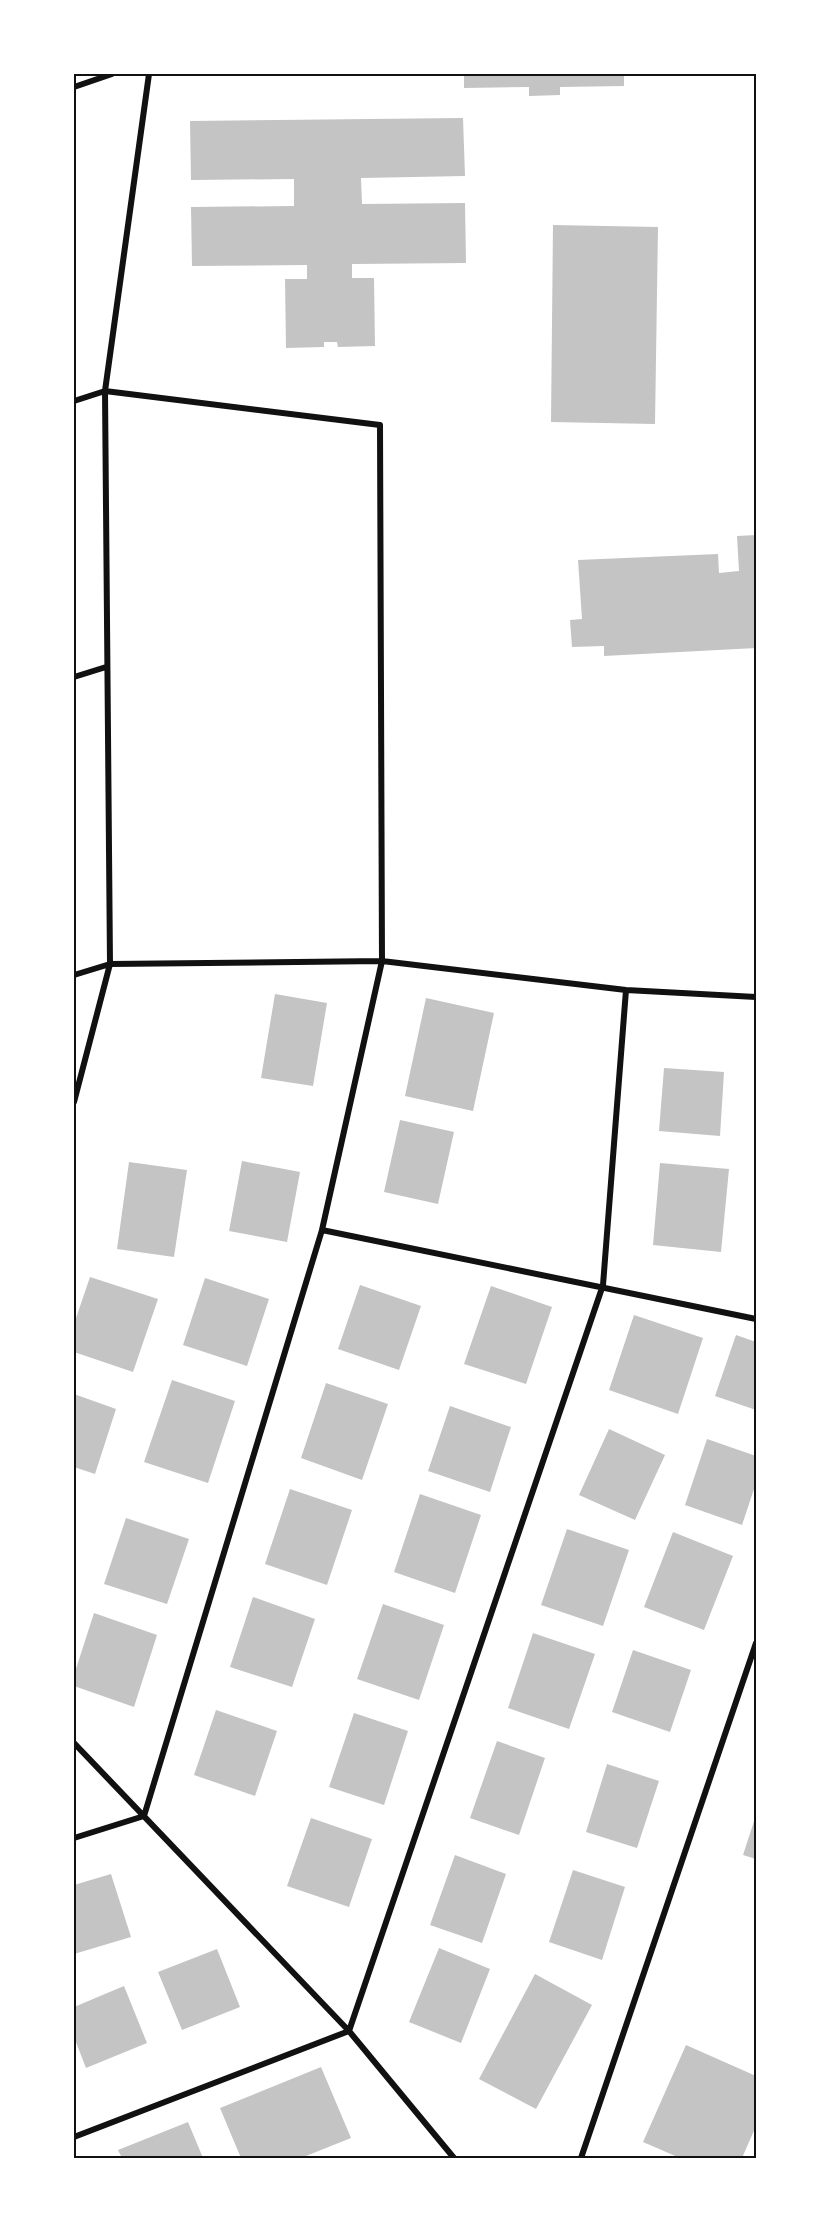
<svg xmlns="http://www.w3.org/2000/svg" width="830" height="2232" font-family="'IBM Plex Sans',sans-serif">
  <style>
    .building { fill: #c4c4c4 }
    .lines { fill: none; stroke-linecap: round; stroke-linejoin: round }
    .minor { stroke: #111; stroke-width: 6 }
    .neatline { fill: none; stroke: #111; stroke-width: 2 }
  </style>
  <rect width="100%" height="100%" fill="#fff"/>
  <path class="building" d="M464 74H624V86L560 87V95L529 96V87L464 88Z
    M463 118 465 176 361 178 362 204 465 203 466 263 352 264V278H374L375 346 338 347 337 342H324V347L286 348 285 279H307V265L192 266 191 207 294 206V179L191 180 190 121Z
    M553 225 658 227 655 424 551 422Z
    M756 535V648L604 656V646L572 647 570 620 582 619 578 560 718 554 719 573 739 571 737 536Z
    M275 994 327 1003 313 1086 261 1078Z
    M426 998 494 1013 473 1111 405 1096Z
    M664 1068 724 1072 720 1136 659 1131Z
    M400 1120 454 1132 438 1204 384 1192Z
    M242 1161 300 1172 287 1242 229 1231Z
    M129 1162 187 1170 174 1257 117 1249Z
    M660 1163 729 1169 721 1252 653 1245Z
    M90 1277 158 1299 133 1372 74 1352V1324Z
    M205 1278 269 1299 247 1366 183 1345Z
    M360 1285 421 1306 399 1370 338 1349Z
    M491 1286 552 1307 526 1384 464 1364Z
    M634 1315 703 1338 678 1414 609 1390Z
    M736 1335 756 1342V1410L715 1396Z
    M172 1380 235 1401 208 1483 144 1462Z
    M326 1383 388 1404 362 1480 301 1458Z
    M74 1394 116 1409 95 1474 74 1467Z
    M450 1406 511 1427 490 1492 428 1471Z
    M609 1429 665 1455 635 1520 579 1495Z
    M707 1439 756 1456V1483L742 1525 685 1505Z
    M290 1489 352 1510 327 1585 265 1564Z
    M420 1494 481 1515 455 1593 394 1572Z
    M126 1518 189 1539 167 1604 104 1584Z
    M567 1529 629 1550 603 1626 541 1605Z
    M673 1532 733 1556 704 1630 644 1607Z
    M253 1597 315 1619 292 1687 230 1667Z
    M383 1604 444 1625 419 1700 357 1679Z
    M94 1613 157 1635 134 1707 74 1686V1675Z
    M533 1633 595 1654 569 1729 508 1708Z
    M633 1650 691 1670 670 1732 612 1712Z
    M216 1710 277 1731 255 1796 194 1775Z
    M354 1713 408 1731 384 1805 329 1787Z
    M497 1741 545 1758 519 1835 470 1818Z
    M607 1764 659 1781 637 1848 586 1832Z
    M756 1815V1859L743 1855Z
    M311 1818 372 1839 349 1907 287 1886Z
    M455 1855 506 1874 482 1943 430 1925Z
    M573 1870 625 1887 602 1960 549 1942Z
    M111 1874 131 1937 74 1954V1885Z
    M439 1948 490 1969 461 2043 409 2022Z
    M217 1949 240 2007 182 2030 158 1972Z
    M535 1974 592 2005 536 2109 479 2079Z
    M124 1986 147 2043 86 2068 74 2037V2007Z
    M686 2045 756 2076V2126L742 2158H680L643 2142Z
    M321 2067 351 2138 301 2158H241L220 2108Z
    M188 2122 203 2158H122L118 2150Z"/>
  <g class="lines">
    <path class="minor" d="M74 87 112 74
      M74 401 105 391 380 425 382 961 322 1230
      M74 677 106 667
      M74 975 110 964 382 961 626 990 756 997
      M74 1102 110 964 105 391 149 74
      M74 1743 349 2031 454 2158
      M74 1838 144 1816 322 1230 756 1319
      M74 2137 349 2031 603 1285 626 990
      M581 2158 756 1643"/>
  </g>
  <rect width="830" height="2232" fill="none" stroke="#ffffff" stroke-width="150"/>
  <rect x="75" y="75" width="680" height="2082" class="neatline"/>
</svg>
